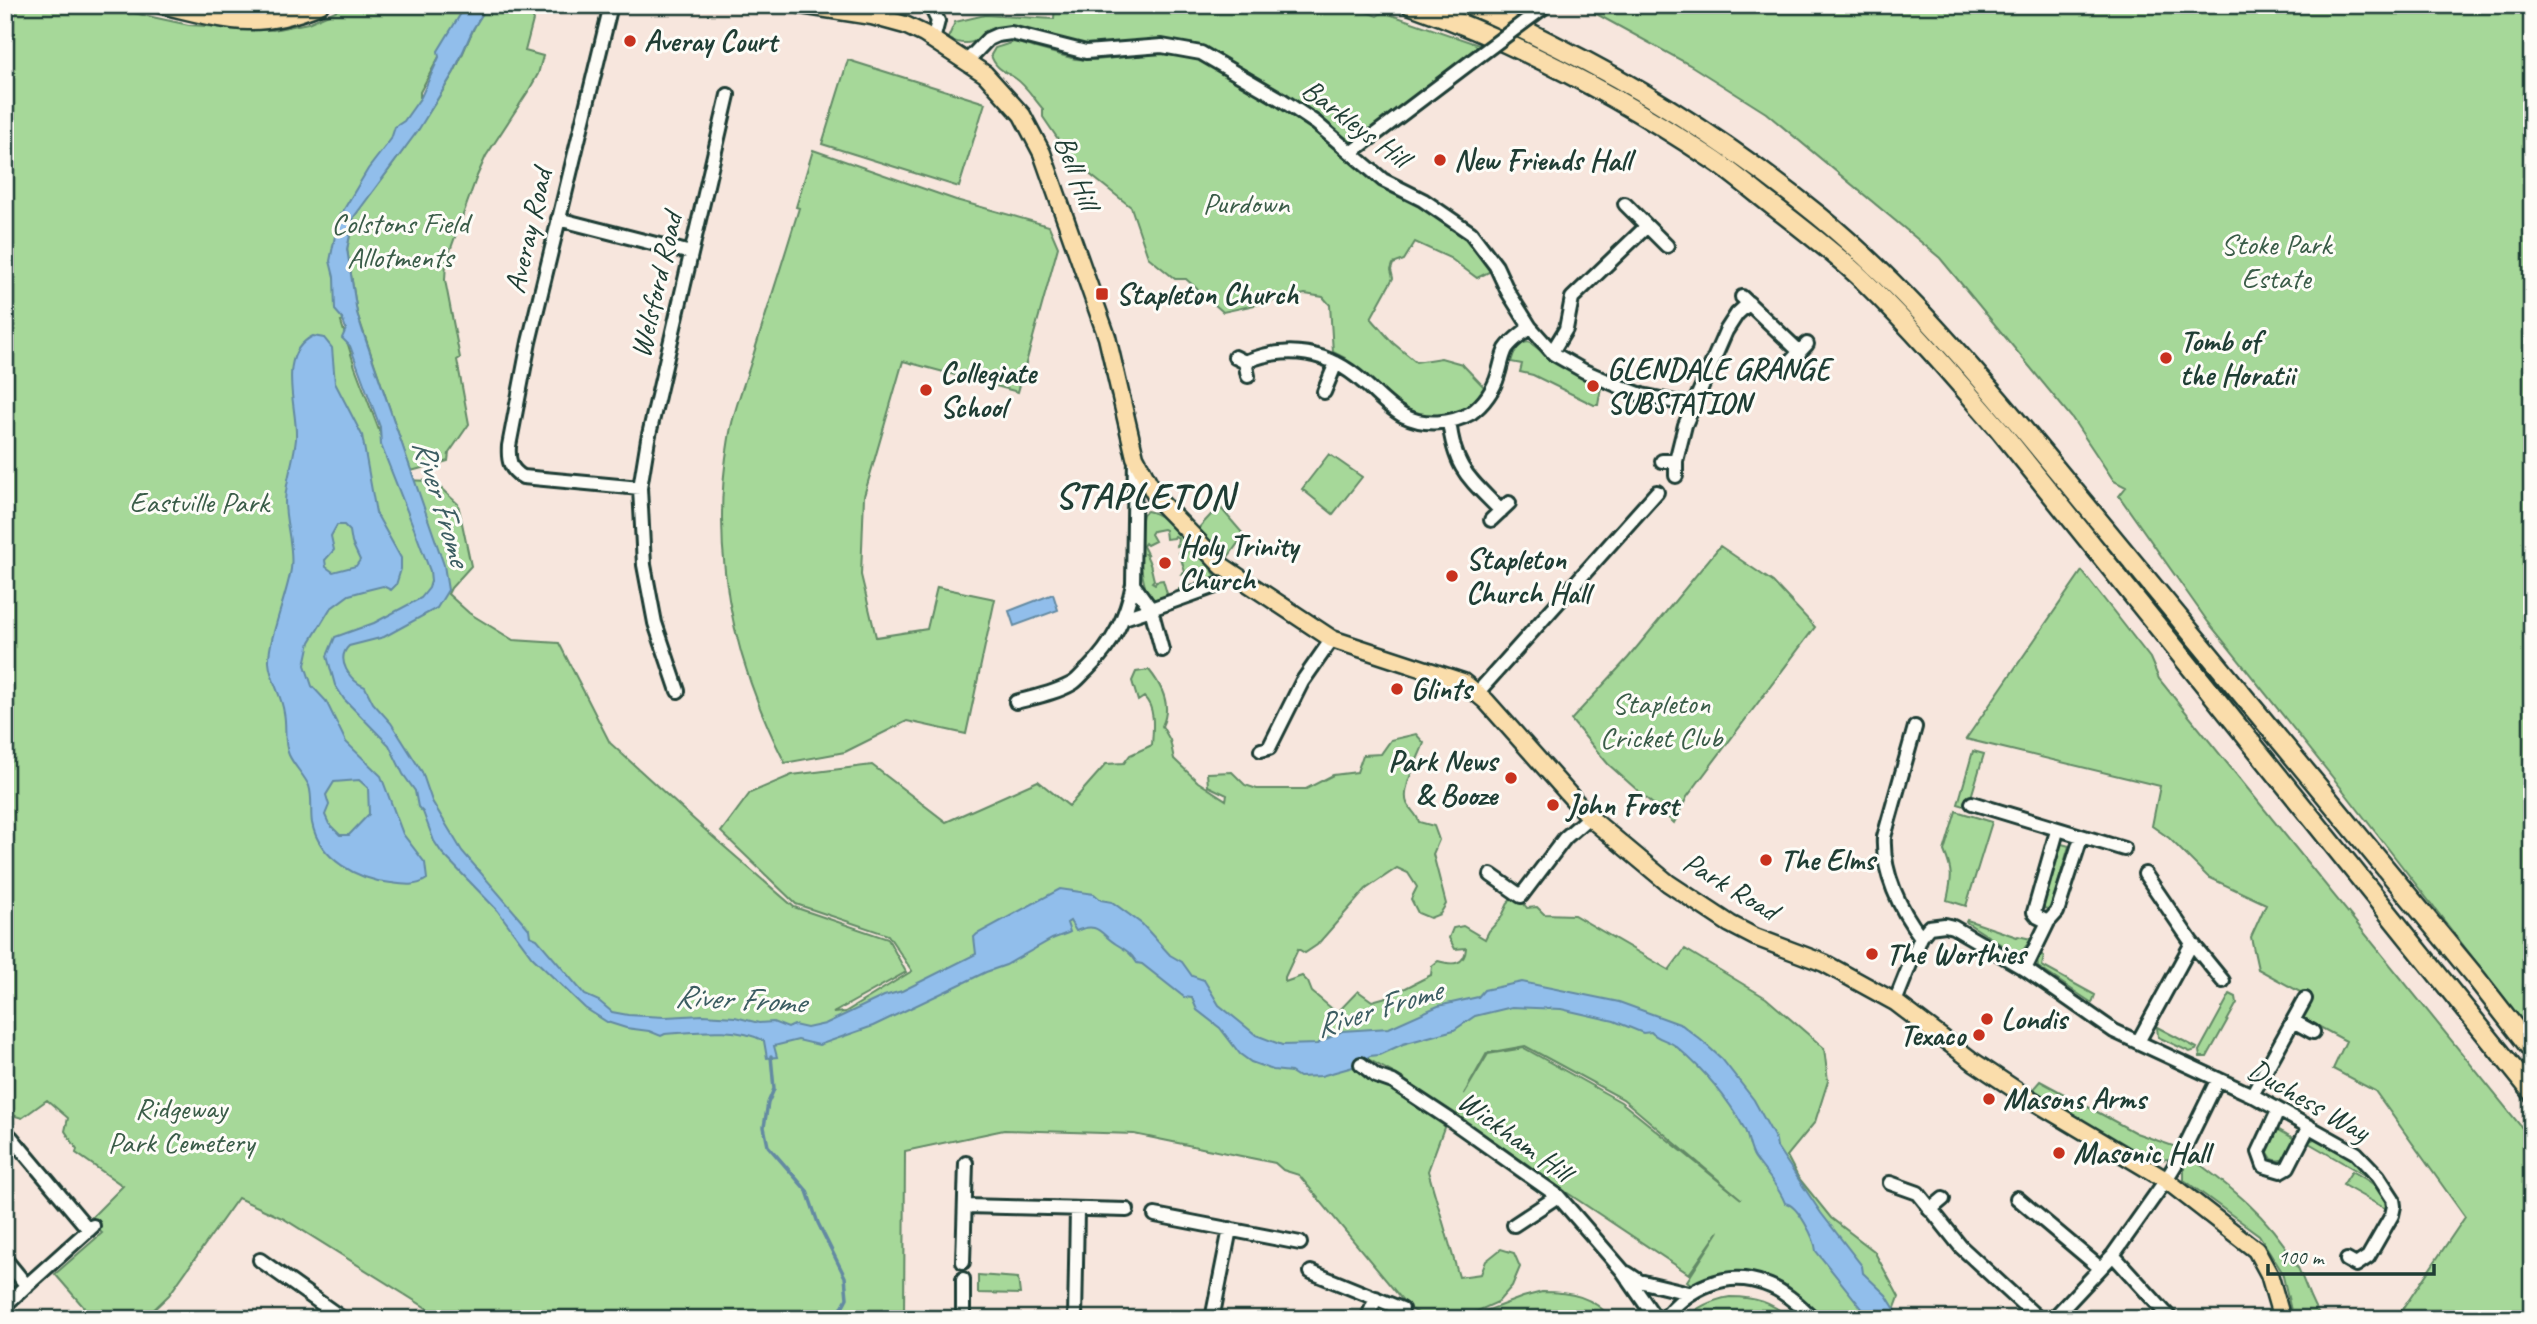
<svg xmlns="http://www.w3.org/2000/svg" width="2537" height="1324" font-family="Caveat,sans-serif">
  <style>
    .green { fill: #a6d899; stroke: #628a66; stroke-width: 2; fill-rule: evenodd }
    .water { fill: #91beeb; stroke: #638aa2; stroke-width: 2; fill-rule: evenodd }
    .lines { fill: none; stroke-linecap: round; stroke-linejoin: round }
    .stream { stroke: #638aa2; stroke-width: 3.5 }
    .minor-casing { stroke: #1f3d34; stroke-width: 18 }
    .major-casing { stroke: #1f3d34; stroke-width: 21 }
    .highway-casing { stroke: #1f3d34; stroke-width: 23 }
    .minor { stroke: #fdfcf7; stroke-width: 12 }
    .major { stroke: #faddab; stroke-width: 16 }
    .highway { stroke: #faddab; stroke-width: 18 }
    .minor-bridge-casing { stroke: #1f3d34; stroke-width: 18; stroke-linecap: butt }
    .minor-bridge { stroke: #fdfcf7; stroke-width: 12 }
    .poi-dot { fill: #c8321e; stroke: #fdfcf7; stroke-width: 2.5 }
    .labels { text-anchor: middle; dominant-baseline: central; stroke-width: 6; stroke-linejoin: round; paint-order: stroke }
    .poi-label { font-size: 30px; font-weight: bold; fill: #1f3d34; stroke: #fdfcf7; text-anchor: start }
    .street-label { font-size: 30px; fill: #1f3d34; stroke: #fdfcf7 }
    .park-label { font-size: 30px; fill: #3a5c48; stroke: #fdfcf7 }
    .water-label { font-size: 32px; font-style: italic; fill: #3c5d62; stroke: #fdfcf7 }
    .district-label { font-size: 37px; font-weight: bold; letter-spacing: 2px; fill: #1f3d34; stroke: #fdfcf7 }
  </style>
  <rect width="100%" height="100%" fill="#f7e6dd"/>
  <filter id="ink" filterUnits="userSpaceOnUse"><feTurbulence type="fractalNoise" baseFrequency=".0143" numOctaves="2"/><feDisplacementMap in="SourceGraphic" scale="14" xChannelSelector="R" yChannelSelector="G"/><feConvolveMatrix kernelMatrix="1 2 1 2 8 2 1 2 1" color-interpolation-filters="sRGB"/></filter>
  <g filter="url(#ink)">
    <path class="green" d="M5 5H97L189 25 273 30 308 23 340 9 356 5H467L420 92V99L348 213 346 321 341 322 355 367 399 483 403 480 433 481 458 504 471 566 451 588 448 594 469 613 513 640 559 643 610 743 712 836 794 907 888 939 906 972 833 1013 845 1012 912 971 888 935 796 904 721 832 750 793 792 775 872 765 946 822 1038 781 1069 806 1106 764 1124 763 1130 755 1152 745C1153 730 1156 708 1144 697L1138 701 1132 681 1136 672 1149 670C1162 686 1172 706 1162 726L1170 740 1174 759 1198 782 1226 800 1227 795 1208 786 1207 773 1232 772 1245 785 1257 789H1306L1333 775 1357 772 1363 755 1381 754 1391 740 1416 734 1424 743C1419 758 1401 788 1407 803 1410 810 1417 814 1419 822L1434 826 1439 840 1433 854 1446 904 1440 914 1430 918 1418 913 1411 899 1417 887 1408 873 1397 868 1366 889 1317 945 1305 953 1298 949 1285 977V982L1302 976 1308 982 1312 992 1337 1013 1358 991 1372 1001 1390 996 1431 975 1432 966 1438 961C1452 965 1465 966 1466 948L1455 949 1449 938 1453 928 1463 926 1485 939 1489 931 1501 918 1512 895 1521 900 1527 908 1537 907 1544 914 1574 915 1669 970 1685 949 1766 998 1824 1048 1828 1081 1815 1122 1787 1156 1798 1177 1831 1218 1874 1251 1899 1297 1893 1313 1878 1319H1825C1802 1295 1763 1272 1728 1273 1716 1274 1703 1280 1692 1285L1687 1281 1719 1231 1689 1274 1449 1114 1428 1171 1459 1277 1481 1274 1486 1261 1501 1249 1514 1253 1520 1267 1512 1286 1498 1302 1462 1318H1427L1409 1308 1299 1175 1283 1170 1275 1163 1134 1134 1004 1130 905 1151 904 1319H444L284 1219 238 1198 169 1295 144 1319H94L55 1274 102 1233 88 1221 123 1186 76 1153 77 1149 65 1131 68 1118 47 1100 22 1118 5 1113ZM1525 1046 1623 1099 1741 1199 1621 1102 1524 1048 1488 1054 1464 1094 1487 1053ZM1366 1056 1368 1059 1404 1079 1396 1090 1380 1082 1354 1064Z
      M488 5H537L525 51 543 56 538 74 529 90 486 156 477 176 446 262 445 280 460 358 457 360 469 424 449 453 448 461 411 471 357 313 347 249 354 217 362 205C395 163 427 118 454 72 466 50 472 25 488 5Z
      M1055 5H1348L1377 16 1383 12 1479 45 1357 141 1348 142 1209 52 1169 40 1084 47 985 36C972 44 962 46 948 38L955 22 985 15 1054 19Z
      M1580 5H2532V1034L2342 789 2208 622 2119 496 2126 487 2114 481 2072 418 1940 258 1766 113 1690 65Z
      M1014 42 1075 59 1096 60 1161 53 1177 54 1196 59 1250 89 1311 129 1387 190 1418 202 1464 235 1491 271 1477 278 1450 258 1415 242 1404 260 1393 264 1391 270 1393 278 1371 318 1393 343 1416 362 1441 358 1462 364 1486 389C1472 406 1458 417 1435 417 1395 417 1377 379 1344 361L1345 358 1333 352 1330 305 1323 297 1305 294 1223 312 1186 279H1175L1148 257 1131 207 1073 161 1043 117V109C1034 99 1026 85 1015 78 1006 72 995 69 991 55L995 48Z
      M848 60 985 103 959 187 822 144Z
      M813 150 956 200 1049 226 1058 247 1018 392 903 361 864 496 861 575 876 637 927 629 937 587 995 599 966 734 907 721 845 752 785 763C733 661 709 552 729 438 733 410 745 383 753 356 768 307 784 258 799 208L796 207Z
      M1529 342 1563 367 1593 381 1591 386 1595 388 1598 383 1601 388 1598 405H1594L1533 375 1520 372 1522 364 1511 362C1513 353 1519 342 1529 342Z
      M1329 454 1362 477 1333 514 1302 489Z
      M1219 506 1244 535 1225 561 1195 532Z
      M1147 511C1171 515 1203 557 1216 576L1215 581 1180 594 1179 589 1195 585 1198 580 1192 571 1181 575 1185 572 1179 552H1187L1185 543 1177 546 1178 538 1175 536 1174 538 1166 539 1165 530 1163 529 1153 531 1151 534 1155 541 1147 545 1145 543 1143 546 1147 554H1145C1151 561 1151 570 1154 580L1152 582 1155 584 1156 581 1163 580 1168 597 1154 606C1139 585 1137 539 1143 514Z
      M1720 546 1773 582 1815 627 1687 797 1674 823 1608 764 1571 720 1628 658Z
      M2082 571 2150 658 2159 679 2532 1140V1319H2396L2465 1217 2375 1091 2333 1069 2346 1041 2303 1018 2311 998 2258 969 2251 937 2266 904 2208 877 2169 838 2152 826 2160 786 1966 739Z
      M1973 751 1984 754 1968 807 1958 804Z
      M1956 811 1992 822 1966 906 1947 900C1952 878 1953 872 1944 851Z
      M2058 843 2069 846 2052 904 2049 909 2041 908Z
      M1967 920 2017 937 2018 936 2031 939 2021 953H2014L1966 922Z
      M2040 954 2044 956 2042 966 2095 995 2092 1003 2038 967 2037 959Z
      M2230 994 2236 997 2237 1003 2207 1057H2200L2199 1051Z
      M2157 1027 2197 1048 2196 1050 2190 1052 2158 1037Z
      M2040 1081 2136 1133 2176 1147 2170 1159 2151 1160 2085 1124 2033 1089Z
      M2277 1129 2297 1140C2291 1151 2287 1165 2272 1159L2267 1151Z
      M2319 1137 2351 1153 2378 1183 2307 1142Z
      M2190 1157C2232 1188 2267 1215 2294 1260 2305 1279 2309 1302 2322 1319H2293L2282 1272 2259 1235 2184 1180V1166Z
      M2352 1171C2367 1180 2387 1188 2386 1209L2343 1185Z
      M978 1275 1018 1278 1020 1294 978 1293Z
      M1542 1292C1570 1292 1593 1296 1612 1319H1465L1523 1297Z
      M1730 1297C1754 1297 1773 1302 1790 1319H1685C1698 1306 1712 1300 1730 1297Z"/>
    <path class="water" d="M466 5H488L473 29 454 72 419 129 354 217 347 249 357 313 363 332 444 565 448 590 437 608 384 637 349 646C335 659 350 681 365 687L373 703 391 723 422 772 432 801 462 851 529 929 530 936 537 939 585 995 599 1001 612 1012 628 1015 665 1017 703 1015 735 1017 759 1023 773 1022 788 1028 794 1025 807 1028 825 1024 884 996 902 991 976 954 974 937 977 934 1060 889 1094 894 1101 900 1112 902 1142 924 1170 955 1182 962 1192 976 1204 980 1219 1005 1240 1022 1256 1035 1282 1045 1317 1044 1342 1031 1389 1028 1438 1006 1478 997 1484 990 1522 982 1619 1002 1682 1025 1702 1041 1722 1059 1754 1100 1776 1140 1777 1147 1821 1213 1862 1266 1863 1273 1886 1295 1901 1319H1873L1868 1316 1816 1251C1815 1239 1798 1205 1785 1203 1779 1187 1765 1172 1755 1158 1749 1149 1749 1137 1744 1128 1727 1097 1705 1071 1678 1048 1670 1040 1658 1040 1651 1032L1643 1033 1614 1021 1561 1009 1512 1007 1475 1016 1454 1030 1403 1044 1379 1055 1370 1056 1353 1067 1321 1076 1299 1077 1291 1072 1273 1070 1251 1062 1240 1054 1220 1028 1197 1010 1192 998 1184 997 1142 964 1137 963C1131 953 1126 950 1116 944 1100 934 1099 921 1076 931L1070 921 1067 923 1070 932 1068 933 1052 939 1006 965 986 972 873 1026 819 1045 798 1040 774 1046 777 1057 767 1058 764 1041C737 1026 696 1032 665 1034L661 1036 649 1031 626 1028 607 1022 585 1008 532 957 497 910 442 853 434 841 423 812 418 807 415 791 403 774 389 745 344 699 335 685 327 656 335 637 374 623 421 598 429 588 431 581 430 571 415 531 381 445 380 427 350 346 342 338 346 329 342 318 335 310 334 277 330 261 335 236 334 226 368 169 391 139 395 127 404 121 421 97 439 57 438 51Z
      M313 336 324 338 332 348 335 383 362 435 376 513 401 558V569L396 585 391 590 383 586 367 590 349 595 330 609 310 642 305 665 312 686 326 701 346 742 381 776 403 834 425 863 427 879C416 887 404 885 391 883 358 880 319 859 312 823 310 811 313 798 309 786 304 775 294 766 289 755 283 742 287 726 284 713 282 695 270 680 269 662 268 640 287 595 291 569 294 545 285 525 285 501 286 479 294 460 296 439 298 407 275 355 313 336ZM337 525H344L350 531 352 543 360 560 356 566 333 572 326 567 325 560 334 550 331 536ZM359 780 368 788 369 814 349 835H340L329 824 325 815 329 805 326 795 334 782Z
      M1053 594 1058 610 1014 626 1009 611Z"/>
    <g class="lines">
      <path class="stream" d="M771 1056 774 1089 768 1103 764 1127 768 1146 807 1191 818 1223 845 1277 847 1298 836 1319"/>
      <defs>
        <path id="minor" d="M611 5 529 342 509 446C508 460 510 470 523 477L640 488
          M930 5 938 21 933 40
          M967 61 988 39 997 35 1011 33 1086 52 1162 46 1201 53 1282 100 1316 123 1383 180 1423 200 1471 233 1496 266 1508 292 1530 327 1554 354 1584 371 1621 387 1642 395 1694 406
          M1352 152 1472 61
          M1625 204 1667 246
          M558 219 691 253
          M1742 297 1800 352
          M1552 352 1566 329 1572 298 1647 226
          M1235 357 1245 362 1248 376
          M1792 360 1807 344
          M1245 362C1287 344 1329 351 1363 382 1376 393 1389 408 1404 416 1424 426 1452 424 1471 413 1484 404 1494 389 1498 375 1501 366 1502 357 1506 349 1512 340 1522 334 1530 327
          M1324 392 1336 363
          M1449 421C1455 470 1468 477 1501 511
          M1135 457 1133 584 1151 609 1221 584
          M1662 461H1676
          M1676 476V461L1685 425 1726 331 1737 314 1749 303
          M1491 520 1509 503
          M1124 618 1151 609 1162 650
          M678 691 655 623 644 565 640 488 648 439 728 95
          M1478 692 1657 492
          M1016 702C1034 697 1056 693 1073 683 1078 680 1083 673 1088 669 1113 644 1126 618 1133 584
          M1915 727 1884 837C1882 872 1900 910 1921 937
          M1261 750 1269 748 1302 682 1332 639
          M1972 803 2124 849
          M2145 874 2192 943 2223 981
          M1491 875 1521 896 1565 838 1589 817
          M2048 922 2038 917 2034 912 2057 831
          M2025 969 2048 922 2057 912 2081 838
          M1895 1002 1921 937 1929 927 1945 925 1953 927 2025 969 2114 1031 2252 1095 2356 1153 2378 1176 2393 1199 2394 1206 2392 1215 2368 1257 2356 1265 2347 1260
          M2293 1021 2313 1032
          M2138 1042 2192 943
          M1361 1064 1376 1076 1393 1082 1452 1121 1558 1196 1622 1270 1656 1319
          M2252 1095 2305 999
          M2278 1111 2259 1152 2264 1166 2281 1171 2288 1167 2309 1126
          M11 1137 89 1230
          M1890 1183 1918 1193 1961 1247 2039 1319
          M2017 1198 2100 1268
          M965 1206 1127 1210
          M1930 1210 1943 1199
          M1155 1215 1300 1243
          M1514 1225 1558 1196
          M2113 1255 2171 1319
          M5 1259 27 1286
          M260 1260 343 1319
          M963 1262 966 1163
          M1311 1272 1402 1309
          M1627 1273 1639 1281 1689 1293
          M5 1305 93 1226
          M963 1319V1279
          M1075 1319 1077 1210
          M1212 1319 1230 1229
          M1367 1319 1376 1298
          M1664 1319C1687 1288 1727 1269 1765 1284 1784 1290 1800 1306 1814 1319
          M2053 1319 2113 1255 2166 1180 2180 1157 2218 1079"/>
        <path id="major" d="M162 5C226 20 256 32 320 5
          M801 5 872 16 905 25 924 34 985 74 1022 115 1042 153 1107 337 1135 457 1158 500 1222 566 1332 639 1463 682 1486 701 1589 817 1668 883 1730 924 1755 937 1824 963 1895 1002 1974 1062 2022 1094 2166 1180 2256 1250 2269 1274 2282 1319"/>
        <path id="highway" d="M1411 5C1516 42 1616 95 1709 157 1731 171 1751 189 1772 205 1803 229 1835 253 1863 280 1911 327 1955 378 1999 429L2532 1092
          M1469 5C1499 16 1527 32 1556 46 1649 92 1738 150 1819 216 1891 275 1954 347 2014 418L2476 978 2532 1050"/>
      </defs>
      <use href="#minor" class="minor-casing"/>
      <use href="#major" class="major-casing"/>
      <use href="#highway" class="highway-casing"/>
      <use href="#minor" class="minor"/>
      <use href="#major" class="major"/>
      <use href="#highway" class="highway"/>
      <defs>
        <path id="minor-bridge" d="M1472 61 1544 7"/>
      </defs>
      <use href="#minor-bridge" class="minor-bridge-casing"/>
      <use href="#minor-bridge" class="minor-bridge"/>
    </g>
  </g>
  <g class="poi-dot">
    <circle cx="630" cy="41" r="7"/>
    <circle cx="1440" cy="160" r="7"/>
    <rect x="1095" y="287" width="14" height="14" rx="3.5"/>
    <circle cx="2166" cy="358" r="7"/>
    <circle cx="1593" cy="386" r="7"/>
    <circle cx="926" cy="390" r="7"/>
    <circle cx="1165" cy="563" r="7"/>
    <circle cx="1452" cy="576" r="7"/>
    <circle cx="1397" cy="689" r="7"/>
    <circle cx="1511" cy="778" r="7"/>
    <circle cx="1553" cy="805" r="7"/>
    <circle cx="1766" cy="860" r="7"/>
    <circle cx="1872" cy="954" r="7"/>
    <circle cx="1987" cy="1019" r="7"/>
    <circle cx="1979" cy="1035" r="7"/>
    <circle cx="1989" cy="1099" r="7"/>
    <circle cx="2059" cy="1153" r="7"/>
  </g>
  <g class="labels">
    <g class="poi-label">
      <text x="644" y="41">Averay Court</text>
      <text x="1454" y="160">New Friends Hall</text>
      <text x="1116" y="294">Stapleton Church</text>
      <text x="2180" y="341">Tomb of<tspan x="2180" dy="34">the Horatii</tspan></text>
      <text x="1607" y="369">GLENDALE GRANGE<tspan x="1607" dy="34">SUBSTATION</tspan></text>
      <text x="940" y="373">Collegiate<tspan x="940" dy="34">School</tspan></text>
      <text x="1179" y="546">Holy Trinity<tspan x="1179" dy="34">Church</tspan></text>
      <text x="1466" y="559">Stapleton<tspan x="1466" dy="34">Church Hall</tspan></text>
      <text x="1411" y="689">Glints</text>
      <text x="1497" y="761" text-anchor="end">Park News<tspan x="1497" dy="34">&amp; Booze</tspan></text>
      <text x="1567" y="805">John Frost</text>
      <text x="1780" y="860">The Elms</text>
      <text x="1886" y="954">The Worthies</text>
      <text x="2001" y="1019">Londis</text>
      <text x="1965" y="1035" text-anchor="end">Texaco</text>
      <text x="2003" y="1099">Masons Arms</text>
      <text x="2073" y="1153">Masonic Hall</text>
    </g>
    <g class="street-label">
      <text transform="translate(1356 123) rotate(37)">Barkleys Hill</text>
      <text transform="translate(1077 172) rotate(69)">Bell Hill</text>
      <text transform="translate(528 231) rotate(-77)">Averay Road</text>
      <text transform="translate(656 285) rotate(-77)">Welsford Road</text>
      <text transform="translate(1731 886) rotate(31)">Park Road</text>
      <text transform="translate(2309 1100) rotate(30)">Duchess Way</text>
      <text transform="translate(1515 1136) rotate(36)">Wickham Hill</text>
    </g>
    <g class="park-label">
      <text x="1246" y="203">Purdown</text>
      <text x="400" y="223">Colstons Field<tspan x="400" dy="34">Allotments</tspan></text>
      <text x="2276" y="244">Stoke Park<tspan x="2276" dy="34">Estate</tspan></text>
      <text x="199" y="502">Eastville Park</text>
      <text x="1661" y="703">Stapleton<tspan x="1661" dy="34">Cricket Club</tspan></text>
      <text x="181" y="1108">Ridgeway<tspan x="181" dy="34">Park Cemetery</tspan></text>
    </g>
    <g class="water-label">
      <text transform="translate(442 502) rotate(73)">River Frome</text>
      <text transform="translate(740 999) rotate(3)">River Frome</text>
      <text transform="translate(1378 1008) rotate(-17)">River Frome</text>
    </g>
    <g class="district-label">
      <text x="1145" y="495">STAPLETON</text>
    </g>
  </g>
  <rect width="2537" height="1324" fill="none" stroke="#fdfcf7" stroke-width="28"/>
  <rect x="14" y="14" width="2509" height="1296" fill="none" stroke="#1f3d34" stroke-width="2.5" filter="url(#ink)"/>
  <path d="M2268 1264v10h166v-10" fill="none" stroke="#1f3d34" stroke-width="3.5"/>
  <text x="2278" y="1264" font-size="21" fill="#1f3d34" stroke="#fdfcf7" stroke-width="5" paint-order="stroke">100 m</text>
</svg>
